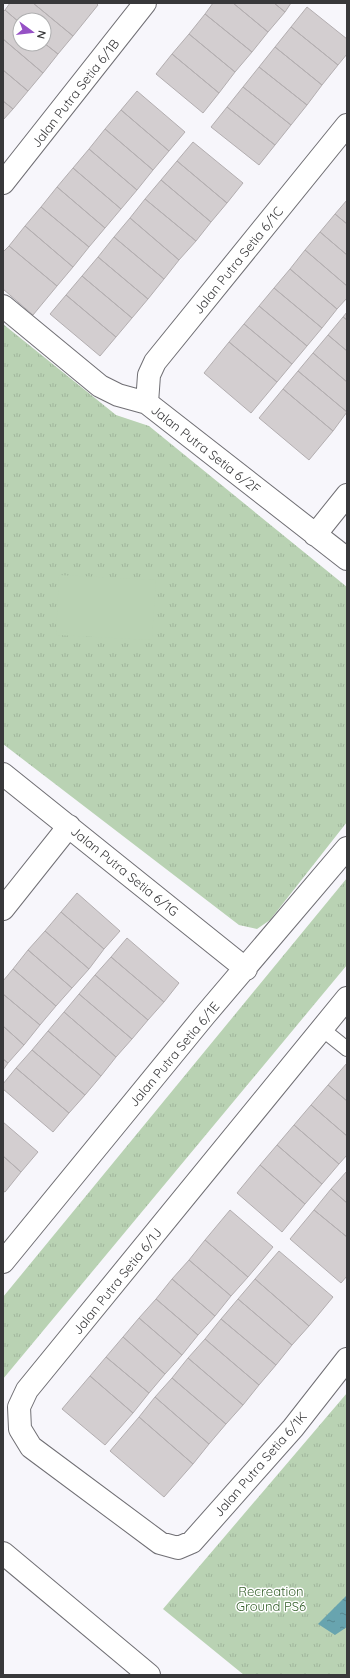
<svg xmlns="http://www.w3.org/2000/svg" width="350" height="1678" font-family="Quicksand,sans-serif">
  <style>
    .park { fill: url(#park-tufts) }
    .pitch { fill: #b9d2b3 }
    .water { fill: url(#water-ripples) }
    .building { fill: #d3ced0; stroke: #b3aeb0 }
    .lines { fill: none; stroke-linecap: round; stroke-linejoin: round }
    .service-casing { stroke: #706f74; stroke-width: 16 }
    .minor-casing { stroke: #706f74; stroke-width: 24 }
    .tertiary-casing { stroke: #706f74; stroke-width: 24 }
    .service { stroke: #fff; stroke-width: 14 }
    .minor { stroke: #fff; stroke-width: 22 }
    .tertiary { stroke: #fff; stroke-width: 22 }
    .labels { text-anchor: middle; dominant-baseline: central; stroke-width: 3; stroke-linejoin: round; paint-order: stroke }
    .street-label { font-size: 13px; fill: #38383a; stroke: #fff }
    .park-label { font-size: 13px; fill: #35602b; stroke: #fff }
  </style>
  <defs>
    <pattern id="park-tufts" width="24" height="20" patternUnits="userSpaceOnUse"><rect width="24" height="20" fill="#b9d2b3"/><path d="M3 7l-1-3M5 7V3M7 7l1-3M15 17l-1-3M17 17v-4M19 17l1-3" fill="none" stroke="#a0b59b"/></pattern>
    <pattern id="water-ripples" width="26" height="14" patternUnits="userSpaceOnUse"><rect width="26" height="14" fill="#68a4af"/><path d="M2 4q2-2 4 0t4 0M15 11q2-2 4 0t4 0" fill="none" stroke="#57878f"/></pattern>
  </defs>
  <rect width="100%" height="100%" fill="#f7f6fb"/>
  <path class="park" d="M3 324 116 415 149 426 347 587V822L270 920 257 929 239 925 3 744Z
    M347 878V965L3 1379V1297Z
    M347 1393V1675H244L163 1609Z"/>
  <path class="pitch" d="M59 575 156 580 152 640 56 635Z"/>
  <path class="water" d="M347 1592V1627L335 1635 318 1624 346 1596Z"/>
  <path class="building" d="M10 3H33L73 36 58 54 44 43V20H20V23L5 10Z
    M33 3H96L98 5 73 36Z
    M213 3H233L268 32 252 52 205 14Z
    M233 3H274L285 12 268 32Z
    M274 3H291L285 12Z
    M307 7 347 39V54L338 65 291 27Z
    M5 10 20 23V44H44V43L58 54 43 73 3 39V12Z
    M205 14 252 52 235 72 189 34Z
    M291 27 338 65 322 85 275 47Z
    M189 34 235 72 219 93 172 54Z
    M3 39 43 73 28 91 3 70Z
    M275 47 322 85 307 105 259 67Z
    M172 54 219 93 203 113 156 74Z
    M259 67 307 105 291 125 243 87Z
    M3 70 28 91 13 109 3 101Z
    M243 87 291 125 275 145 227 107Z
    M137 91 185 132 169 151 121 110Z
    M3 101 13 109 3 120Z
    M227 107 275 145 259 165 211 127Z
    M121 110 169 151 153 170 105 129Z
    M105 129 153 170 137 190 89 149Z
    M193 142 243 183 227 203 177 161Z
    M89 149 137 190 121 209 73 168Z
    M177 161 227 203 211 222 161 180Z
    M73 168 121 209 105 228 57 187Z
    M161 180 211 222 196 241 145 199Z
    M57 187 105 228 89 247 41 207Z
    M145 199 196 241 179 260 130 218Z
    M347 200V224L335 214Z
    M41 207 89 247 73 267 25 226Z
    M335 214 347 224V255L320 232Z
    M130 218 179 260 164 279 114 237Z
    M25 226 73 267 57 286 9 246Z
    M320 232 347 255V286L305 250Z
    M114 237 164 279 148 299 98 257Z
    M9 246 57 286 33 315 3 289V252Z
    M305 250 347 286V298L337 309 290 269Z
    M98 257 148 299 132 318 82 276Z
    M290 269 337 309 322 328 274 288Z
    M82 276 132 318 116 337 66 295Z
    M274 288 322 328 307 346 259 306Z
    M66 295 116 337 100 356 50 314Z
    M259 306 307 346 292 364 244 324Z
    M347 312V320L343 317Z
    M343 317 347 320V351L328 335Z
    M244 324 292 364 277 382 229 342Z
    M328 335 347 351V382L313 353Z
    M229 342 277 382 251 413 204 373Z
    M313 353 347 382V412L298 371Z
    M298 371 347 412 333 431 283 389Z
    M283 389 333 431 309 460 259 418Z
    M77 893 120 931 104 949 61 912Z
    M61 912 104 949 89 969 45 931Z
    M45 931 89 969 72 988 28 950Z
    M127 938 179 983 164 1002 111 957Z
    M28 950 72 988 56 1006 13 969Z
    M111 957 164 1002 148 1020 95 975Z
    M13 969 56 1006 40 1025 3 994V981Z
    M95 975 148 1020 132 1039 79 994Z
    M3 994 40 1025 24 1045 3 1026Z
    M79 994 132 1039 116 1057 64 1012Z
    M64 1012 116 1057 101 1076 48 1031Z
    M3 1026 24 1045 8 1063 3 1059Z
    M48 1031 101 1076 85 1095 32 1050Z
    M32 1050 85 1095 69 1113 16 1068Z
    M3 1059 8 1063 3 1070Z
    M347 1063V1101L328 1085Z
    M16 1068 69 1113 53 1132 3 1089V1084Z
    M328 1085 347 1101V1136L311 1105Z
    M311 1105 347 1136V1155L339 1164 294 1125Z
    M3 1122 38 1152 21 1172 3 1156Z
    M294 1125 339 1164 322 1184 277 1145Z
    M277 1145 322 1184 305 1204 260 1165Z
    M3 1156 21 1172 5 1192 3 1191Z
    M260 1165 305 1204 282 1232 237 1193Z
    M347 1171V1203L331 1189Z
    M331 1189 347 1203V1237L314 1210Z
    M230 1210 273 1247 248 1277 205 1240Z
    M314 1210 347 1237V1276L341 1283 290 1239Z
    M205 1240 248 1277 231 1296 189 1260Z
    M279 1251 333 1297 309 1326 255 1279Z
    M189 1260 231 1296 215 1316 172 1279Z
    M172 1279 215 1316 198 1335 156 1299Z
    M255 1279 309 1326 292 1345 238 1299Z
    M156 1299 198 1335 182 1355 139 1318Z
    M238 1299 292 1345 276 1365 221 1319Z
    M139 1318 182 1355 165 1374 123 1337Z
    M221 1319 276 1365 259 1385 205 1339Z
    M123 1337 165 1374 149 1393 106 1357Z
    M205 1339 259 1385 243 1405 188 1358Z
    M106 1357 149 1393 133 1413 90 1376Z
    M188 1358 243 1405 226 1424 172 1378Z
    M90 1376 133 1413 105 1445 62 1409Z
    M172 1378 226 1424 209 1444 155 1397Z
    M155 1397 209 1444 193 1464 139 1417Z
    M139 1417 193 1464 164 1497 110 1451Z"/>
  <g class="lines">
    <defs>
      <path id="service" d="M322 1029 347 1049"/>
      <path id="minor" d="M3 183 145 3
        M3 306 100 386 118 395 147 403 347 559
        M147 403 149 375 155 362 347 125
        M315 535 347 495
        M3 774 246 969
        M3 909 69 826
        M347 998 27 1390 19 1407 20 1429 31 1447 160 1543 178 1548 192 1542 293 1428 347 1359
        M3 1262 205 1015 347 848"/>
      <path id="tertiary" d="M3 1553 149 1675"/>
    </defs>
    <use href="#service" class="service-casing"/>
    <use href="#minor" class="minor-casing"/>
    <use href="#tertiary" class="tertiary-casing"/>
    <use href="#service" class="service"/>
    <use href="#minor" class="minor"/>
    <use href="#tertiary" class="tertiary"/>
  </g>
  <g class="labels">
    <g class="street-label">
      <text transform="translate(75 93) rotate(-52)">Jalan Putra Setia 6/1B</text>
      <text transform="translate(238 260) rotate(-51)">Jalan Putra Setia 6/1C</text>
      <text transform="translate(206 449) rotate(38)">Jalan Putra Setia 6/2F</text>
      <text transform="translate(125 871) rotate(39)">Jalan Putra Setia 6/1G</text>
      <text transform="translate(174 1054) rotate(-50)">Jalan Putra Setia 6/1E</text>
      <text transform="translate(117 1281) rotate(-51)">Jalan Putra Setia 6/1J</text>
      <text transform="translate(260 1464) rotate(-49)">Jalan Putra Setia 6/1K</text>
    </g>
    <g class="park-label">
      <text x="271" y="1591">Recreation<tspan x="271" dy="15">Ground PS6</tspan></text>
    </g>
  </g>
  <rect width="350" height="1678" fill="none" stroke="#38383a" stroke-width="8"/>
  <g transform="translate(32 32) rotate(105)"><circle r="19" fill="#ffffff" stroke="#afafb0"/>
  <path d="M0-3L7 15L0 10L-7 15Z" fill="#9651c5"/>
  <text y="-6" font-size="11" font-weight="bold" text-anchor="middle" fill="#38383a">N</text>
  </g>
</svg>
